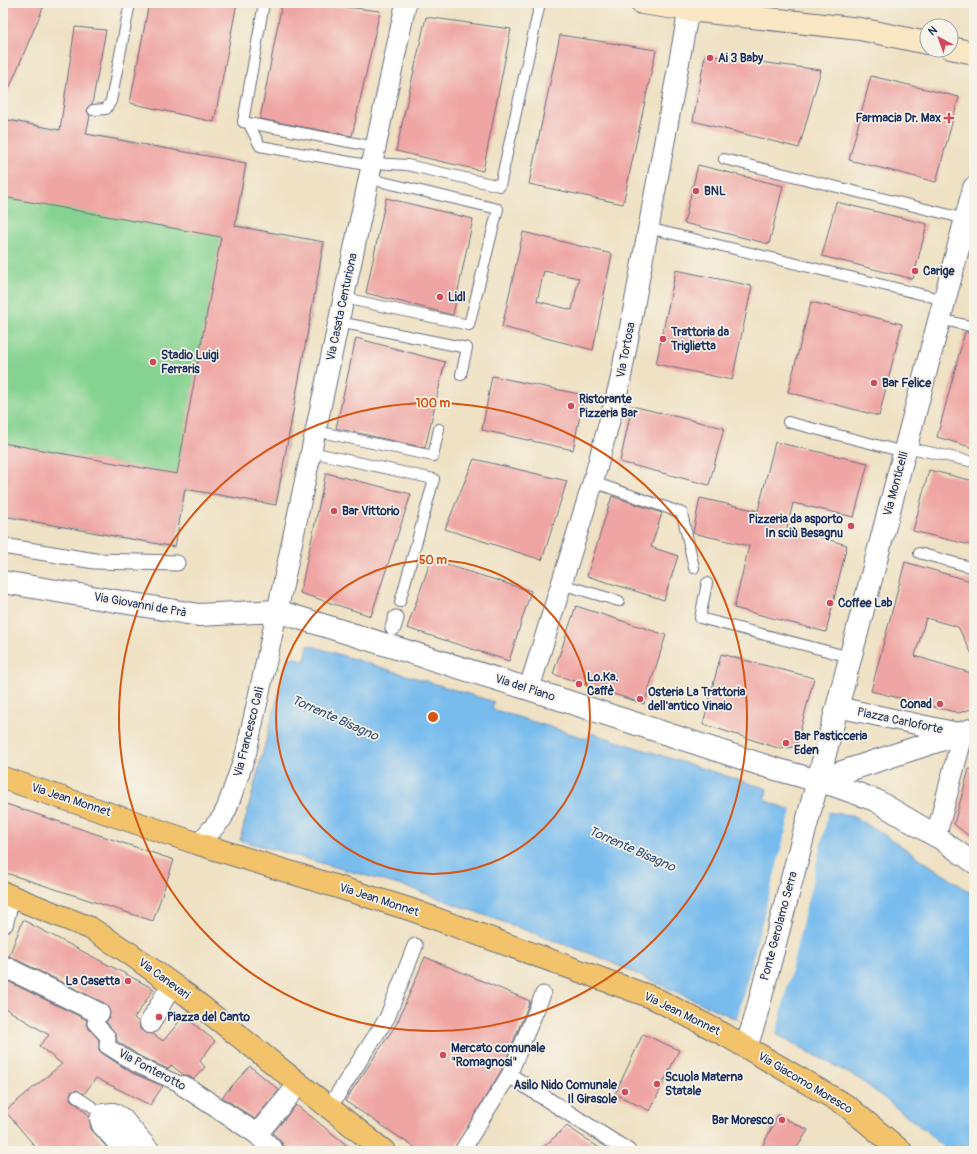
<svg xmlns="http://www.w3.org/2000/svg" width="977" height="1154" font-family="Pangolin,sans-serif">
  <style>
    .green { fill: #86d391; stroke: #508178 }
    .water { fill: #78bcee; stroke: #4a76a6 }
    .pier { fill: #efe1c3 }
    .building { fill: #efa5a3; fill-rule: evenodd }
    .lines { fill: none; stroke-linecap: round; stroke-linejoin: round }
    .service-casing { stroke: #656d81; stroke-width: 12 }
    .pedestrian-casing { stroke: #656d81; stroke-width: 17 }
    .minor-casing { stroke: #656d81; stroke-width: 22 }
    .tertiary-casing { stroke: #656d81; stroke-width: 24 }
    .secondary-casing { stroke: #656d81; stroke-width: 24 }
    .primary-casing { stroke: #656d81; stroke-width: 24 }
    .service { stroke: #fff; stroke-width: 10 }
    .pedestrian { stroke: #fff; stroke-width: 15 }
    .minor { stroke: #fff; stroke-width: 20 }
    .tertiary { stroke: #fff; stroke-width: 22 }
    .secondary { stroke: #fae7c3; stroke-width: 22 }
    .primary { stroke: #f2c36a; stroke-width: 22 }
    .ring { fill: none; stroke: #d45514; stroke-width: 2 }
    .poi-dot { fill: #d1495b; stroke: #f7f3e8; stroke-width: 1.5 }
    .labels { text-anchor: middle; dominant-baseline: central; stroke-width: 3.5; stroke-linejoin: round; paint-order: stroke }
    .poi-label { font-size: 12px; font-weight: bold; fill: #1b2f5e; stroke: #f7f3e8; text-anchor: start }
    .street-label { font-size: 12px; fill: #1b2f5e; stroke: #f7f3e8 }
    .water-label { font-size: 13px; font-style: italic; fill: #325282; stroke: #f7f3e8 }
    .centre { fill: #d45514; stroke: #f7f3e8; stroke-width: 2 }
    .ring-label { font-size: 12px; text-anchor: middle; font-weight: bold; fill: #d45514; stroke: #f7f3e8; stroke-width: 3.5; stroke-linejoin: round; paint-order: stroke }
  </style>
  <rect width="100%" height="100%" fill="#f7f3e8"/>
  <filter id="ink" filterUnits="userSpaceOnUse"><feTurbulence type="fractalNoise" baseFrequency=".025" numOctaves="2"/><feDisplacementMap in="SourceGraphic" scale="8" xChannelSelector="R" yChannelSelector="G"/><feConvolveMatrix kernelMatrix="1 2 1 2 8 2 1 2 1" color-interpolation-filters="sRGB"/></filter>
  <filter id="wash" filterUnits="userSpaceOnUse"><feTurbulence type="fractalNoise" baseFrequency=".012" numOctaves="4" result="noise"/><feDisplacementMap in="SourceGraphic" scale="16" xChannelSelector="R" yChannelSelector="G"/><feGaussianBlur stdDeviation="0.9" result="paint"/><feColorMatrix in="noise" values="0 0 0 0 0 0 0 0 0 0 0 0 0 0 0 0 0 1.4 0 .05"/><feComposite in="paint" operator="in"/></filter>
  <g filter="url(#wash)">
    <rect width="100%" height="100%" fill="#efe1c3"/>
    <path class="green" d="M3 119 246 163 235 226 324 242 276 505 185 489 175 547 3 516Z"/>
    <path class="water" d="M308 645 494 702 492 709 588 739 591 733 767 789 765 800 785 808 808 812H826L850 815 885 835 974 895V1151H946L926 1131 861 1080 776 1034 732 1017 599 957 413 889 240 840 288 657 305 660Z"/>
    <path class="pier" d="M792 807 808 810H829L776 1035 737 1019Z"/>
    <g id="blocks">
      <path class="building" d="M3 3H45L3 103Z
        M149 3H237L214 122 130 103Z
        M282 3H311L380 11 352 136 260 119Z
        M426 17 511 29 483 171 396 151Z
        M75 27 106 30 92 104 87 108V111L90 116 86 134 246 163 235 226 324 242 276 505 185 489 175 547 3 516V443L177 474 221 237 3 197V119L60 130Z
        M560 35 656 50 623 204 529 184Z
        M705 55 821 70 799 148 693 121Z
        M871 76 959 97 936 182 849 160Z
        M698 165 783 186 769 244 684 223Z
        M386 198 473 219 453 315 366 293Z
        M836 202 927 224 913 279 822 256Z
        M523 232 612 254 593 350 502 327ZM544 271 579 278 572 310 537 301Z
        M676 270 752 286 732 380 656 364Z
        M811 302 902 324 879 416 788 392Z
        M965 332 974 333V448L937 437Z
        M356 338 445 362 425 448 336 428Z
        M492 376 584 395 573 450 482 430Z
        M632 406 724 428 709 485 620 462Z
        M775 442 868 463 854 517 793 503 787 528 847 545 826 632 734 608 749 546 693 533 700 498 758 511Z
        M474 459 567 481 542 560 445 529Z
        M929 470 974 481V546L913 531Z
        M326 473 411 494 371 616 300 593Z
        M612 496 662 513 651 547 678 556 664 600 587 576Z
        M431 560 531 591 509 661 407 628Z
        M905 562 974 582V658L958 627 926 618 915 656 974 674V708L959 713 871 691Z
        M576 606 666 635 644 704 553 674Z
        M721 654 814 678 797 743 793 747 781 749 703 724Z
        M969 769 974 770V840L954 824Z
        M3 803 174 860 153 921 3 872Z
        M23 920 154 989 134 1018 139 1022 140 1029 145 1033 153 1034 163 1041 184 1016 215 1041 200 1061 205 1067 194 1079 184 1075 171 1065 168 1069 141 1057 117 1041 116 1034 106 1022 109 1018 110 1012 104 1003 9 956Z
        M425 957 530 1001 501 1071 453 1151H420L345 1101 397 1023Z
        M3 979 87 1020 86 1025 99 1040V1050L102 1053 132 1073 163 1086 150 1105 96 1078 84 1094 77 1090 71 1092 70 1099 89 1115 91 1129 110 1151H39L5 1111 62 1064 39 1046 49 1035 3 1007Z
        M643 1034 679 1050 650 1111 615 1094Z
        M250 1066 279 1090 255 1119 222 1097Z
        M296 1105 313 1118 354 1151H285L282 1143 273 1133Z
        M778 1115 808 1130 795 1151H760Z
        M567 1126 604 1151H539Z"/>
    </g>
  </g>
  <g filter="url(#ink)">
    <use href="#blocks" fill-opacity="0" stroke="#656d81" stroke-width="1"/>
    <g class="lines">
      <defs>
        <path id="service" d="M264 3 243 122 376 147
          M93 110 106 109 111 101 130 3
          M249 124 260 146 372 166
          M724 159 966 219
          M373 163 407 165 500 186 540 3
          M648 228 945 300
          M344 298 469 325 498 209 370 179
          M940 319 974 327
          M339 322 467 348 461 375
          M788 422 904 452
          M316 431 433 456 439 429
          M906 447 974 462
          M311 452 434 479 400 602
          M593 482 682 513 694 568
          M919 553 974 568
          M707 583 700 618 850 657
          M561 584 619 601
          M76 1096 103 1114"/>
        <path id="pedestrian" d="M3 546 95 561 177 563
          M393 628 396 618
          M543 994 509 1075 628 1151
          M99 1013 95 1023 108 1037 107 1046 137 1065 184 1086
          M336 1097 387 1018 415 946
          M462 1151 509 1075"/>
        <path id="minor" d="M529 689 593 482 620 382 690 3
          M837 707 963 734 936 836 974 863
          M199 844 222 818 227 808 246 753 283 585 406 3
          M3 923 10 895
          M3 966 99 1013
          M150 1023 172 984
          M184 1086 257 1134 274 1151
          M257 1134 299 1084
          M125 1151 102 1125 100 1119 103 1114 113 1113 122 1118 150 1151"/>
        <path id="tertiary" d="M3 582 199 615 277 611 529 689 772 768 836 786 875 800 936 836
          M818 780 974 729
          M746 1047 754 1023 974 188"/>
        <path id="secondary" d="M642 3 689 10 860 29 927 43
          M951 48 974 53"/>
        <path id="primary" d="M3 778 199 844 409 909 654 998 725 1035 847 1106 901 1151
          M3 893 90 928 129 953 187 995 384 1151"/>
      </defs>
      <use href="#service" class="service-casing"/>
      <use href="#pedestrian" class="pedestrian-casing"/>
      <use href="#minor" class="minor-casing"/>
      <use href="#tertiary" class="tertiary-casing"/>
      <use href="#secondary" class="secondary-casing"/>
      <use href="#primary" class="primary-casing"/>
      <use href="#service" class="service"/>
      <use href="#pedestrian" class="pedestrian"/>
      <use href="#minor" class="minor"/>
      <use href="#tertiary" class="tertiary"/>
      <use href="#secondary" class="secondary"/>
      <use href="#primary" class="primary"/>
    </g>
  </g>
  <g class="ring">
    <circle cx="433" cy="717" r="157"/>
    <circle cx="433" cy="717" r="314"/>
  </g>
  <g class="poi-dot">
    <circle cx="710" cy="58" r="4"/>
    <path d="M947 112h4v4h4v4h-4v4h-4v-4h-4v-4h4z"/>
    <circle cx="696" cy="191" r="4"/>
    <circle cx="915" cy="271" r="4"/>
    <circle cx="440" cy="297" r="4"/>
    <circle cx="663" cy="339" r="4"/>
    <circle cx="153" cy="362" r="4"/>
    <circle cx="874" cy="383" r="4"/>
    <circle cx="571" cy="406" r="4"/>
    <circle cx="334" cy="511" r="4"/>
    <circle cx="851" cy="526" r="4"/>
    <circle cx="830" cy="603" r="4"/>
    <circle cx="579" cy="684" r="4"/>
    <circle cx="640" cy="699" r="4"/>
    <circle cx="940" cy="704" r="4"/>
    <circle cx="786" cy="743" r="4"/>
    <circle cx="128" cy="981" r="4"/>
    <circle cx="159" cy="1017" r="4"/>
    <circle cx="443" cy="1055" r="4"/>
    <circle cx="657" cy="1084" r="4"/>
    <circle cx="625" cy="1092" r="4"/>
    <circle cx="782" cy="1120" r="4"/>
  </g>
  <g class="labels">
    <g class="poi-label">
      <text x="718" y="58">Ai 3 Baby</text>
      <text x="941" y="118" text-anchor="end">Farmacia Dr. Max</text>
      <text x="704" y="191">BNL</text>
      <text x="923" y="271">Carige</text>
      <text x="448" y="297">Lidl</text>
      <text x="671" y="332">Trattoria da<tspan x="671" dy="14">Triglietta</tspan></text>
      <text x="161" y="355">Stadio Luigi<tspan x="161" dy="14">Ferraris</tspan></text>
      <text x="882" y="383">Bar Felice</text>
      <text x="579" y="399">Ristorante<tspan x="579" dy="14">Pizzeria Bar</tspan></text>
      <text x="342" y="511">Bar Vittorio</text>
      <text x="843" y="519" text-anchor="end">Pizzeria da asporto<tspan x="843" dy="14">In sciù Besagnu</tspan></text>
      <text x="838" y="603">Coffee Lab</text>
      <text x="587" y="677">Lo.Ka.<tspan x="587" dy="14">Caffè</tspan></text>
      <text x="648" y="692">Osteria La Trattoria<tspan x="648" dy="14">dell'antico Vinaio</tspan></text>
      <text x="932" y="704" text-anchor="end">Conad</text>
      <text x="794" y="736">Bar Pasticceria<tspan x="794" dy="14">Eden</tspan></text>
      <text x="120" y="981" text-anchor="end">La Casetta</text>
      <text x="167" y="1017">Piazza del Canto</text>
      <text x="451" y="1048">Mercato comunale<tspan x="451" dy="14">"Romagnosi"</tspan></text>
      <text x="665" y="1077">Scuola Materna<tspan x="665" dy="14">Statale</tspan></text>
      <text x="617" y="1085" text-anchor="end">Asilo Nido Comunale<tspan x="617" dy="14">Il Girasole</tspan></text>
      <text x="774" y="1120" text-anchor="end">Bar Moresco</text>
    </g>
    <g class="street-label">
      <text transform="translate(342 307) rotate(-78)">Via Casata Centuriona</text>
      <text transform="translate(626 350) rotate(-79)">Via Tortosa</text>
      <text transform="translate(896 484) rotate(-75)">Via Monticelli</text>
      <text transform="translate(140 605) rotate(10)">Via Giovanni de Prà</text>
      <text transform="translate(525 688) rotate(18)">Via del Piano</text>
      <text transform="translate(900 721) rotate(12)">Piazza Carloforte</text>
      <text transform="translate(249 732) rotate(-76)">Via Francesco Calì</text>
      <text transform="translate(71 800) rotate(18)">Via Jean Monnet</text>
      <text transform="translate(379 900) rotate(18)">Via Jean Monnet</text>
      <text transform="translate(779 926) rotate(-75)">Ponte Gerolamo Serra</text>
      <text transform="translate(164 979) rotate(36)">Via Canevari</text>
      <text transform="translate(682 1014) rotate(26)">Via Jean Monnet</text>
      <text transform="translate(152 1070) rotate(28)">Via Ponterotto</text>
      <text transform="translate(805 1083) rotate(31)">Via Giacomo Moresco</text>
    </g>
    <g class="water-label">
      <text transform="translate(335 718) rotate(24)">Torrente Bisagno</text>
      <text transform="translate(632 849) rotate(24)">Torrente Bisagno</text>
    </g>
  </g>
  <circle cx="433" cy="717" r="6" class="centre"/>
  <g class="ring-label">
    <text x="433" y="407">100 m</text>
    <text x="433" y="564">50 m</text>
  </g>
  <rect width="977" height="1154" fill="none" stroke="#f7f3e8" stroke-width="16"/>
  <g transform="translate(939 38) rotate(319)"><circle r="19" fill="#f7f3e8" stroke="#9fa5b1"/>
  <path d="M0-3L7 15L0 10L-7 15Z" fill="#d1495b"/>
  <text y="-6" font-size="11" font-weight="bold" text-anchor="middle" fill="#1b2f5e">N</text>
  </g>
</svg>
